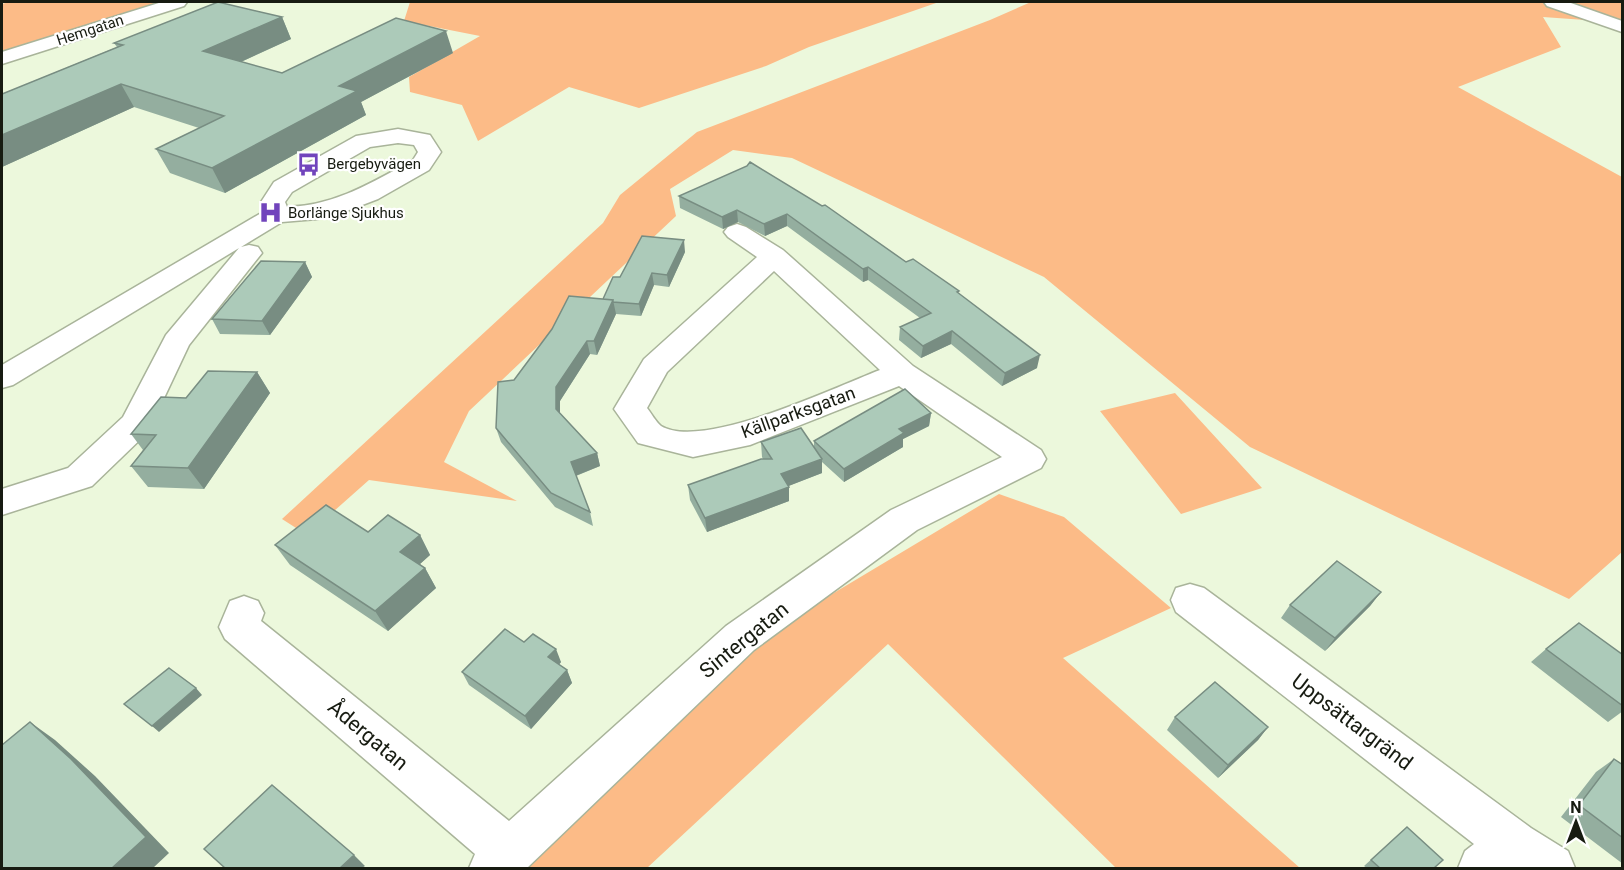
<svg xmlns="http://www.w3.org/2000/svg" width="1624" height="870" font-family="Roboto,sans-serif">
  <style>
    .green { fill: #fcbb87 }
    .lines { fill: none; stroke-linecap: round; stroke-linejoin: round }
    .minor-casing { stroke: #a9b49a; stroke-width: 3 }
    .minor { fill: #fff; fill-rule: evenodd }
    .wall { fill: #94ae9f }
    .shaded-wall { fill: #788d82 }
    .building { fill: #accab9; stroke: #788d82; stroke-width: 1.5 }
    .labels { text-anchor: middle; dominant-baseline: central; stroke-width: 4.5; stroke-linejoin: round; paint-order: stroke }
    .far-street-label { font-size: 15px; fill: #171b11; stroke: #fff }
    .far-poi-label { font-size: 15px; fill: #171b11; stroke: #fff; text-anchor: start }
    .street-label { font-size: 18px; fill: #171b11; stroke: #fff }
    .near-street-label { font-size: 21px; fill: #171b11; stroke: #fff }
  </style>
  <rect width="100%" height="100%" fill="#ecf8dc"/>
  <path class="green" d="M9 2H167L2 55V4Z
    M410 2H939L809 47 766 66 639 108 569 87 478 141 462 105 410 92 409 77 480 36 404 21Z
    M1031 2H1622V29L1585 20 1543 17 1561 47 1458 87 1622 177V552L1569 599 1250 447 1044 277 792 158 733 150 670 189 676 216 469 411 444 462 517 501 369 480 307 535 282 519 603 223 620 195 697 132 990 20Z
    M1175 393 1262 488 1181 514 1100 411Z
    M999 494 1064 517 1171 608 1063 658 1300 868H1116L888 644 647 868H518L752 642Z"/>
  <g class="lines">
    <defs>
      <path id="minor" d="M162 2H187L184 6 2 64V52Z
        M1544 2H1568L1622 21V32L1547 6Z
        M398 129 430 135 441 152 429 170 378 199 344 212 317 219 282 222 241 247 249 245 258 247 262 253 189 345 148 432 92 486 2 515V489L68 468 123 417 166 335 239 248 13 385 2 388V365L263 212 261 202 274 182 356 136ZM398 143 414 145 418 152 413 160C373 182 334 206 287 207L285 202 292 192 370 147Z
        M737 224 746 227 783 250 913 366 1041 450 1046 459 1041 468 917 530 754 650 527 868H469L475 854 225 639 219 627 230 601 244 596 258 601 264 613 261 621 509 821 726 626 891 510 1002 457 899 386 750 445 693 457 638 443 614 409 644 359 757 257 728 237 724 232 728 227ZM774 271 880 370C835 387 703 451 661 426 656 422 651 413 647 408L667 372Z
        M1190 584 1204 588 1531 828 1568 851 1575 868H1458L1465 851 1474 844 1176 612 1171 600 1176 588Z"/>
    </defs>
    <use href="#minor" class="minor-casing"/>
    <use href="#minor" class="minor"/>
  </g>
  <path class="wall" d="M282 17 291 39 241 62 282 73 453 53 361 102 366 115 225 193 170 173 156 149 199 128 134 107 2 167V94L117 47 114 43Z
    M747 166 959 293 1037 368 1002 386 951 344 921 358 899 340 900 327 920 318 868 280 863 282 787 226 765 236 738 222 723 229 680 208 679 196Z
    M685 252 669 287 654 285 641 316 616 314 597 355 590 354 560 401V413L597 453 600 466 576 476 590 512 593 526 555 507 501 442 496 428 514 380 552 329 603 299 620 277Z
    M305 262 312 277 270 335 220 334 212 319Z
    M257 372 270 393 204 489 148 487 131 466 143 450 131 434 186 398Z
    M931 413 929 426 903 439V447L844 482 822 462V473L788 486 789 501 707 532 690 500 688 485 763 459 762 457 761 442 814 447V441Z
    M368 532 420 535 430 555 420 564 425 568 436 588 388 631 290 565 275 545Z
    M1381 592 1370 606 1325 651 1281 618 1290 605Z
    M524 642 561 662 559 665 567 670 572 683 531 729 469 685 462 672Z
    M1546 649 1623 655V711L1608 722 1531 662Z
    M1175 717 1268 727 1258 740 1218 778 1167 730Z
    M1614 759 1623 765V864L1561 817 1596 772Z
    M1407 827 1434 868H1367L1364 866Z"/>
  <path class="shaded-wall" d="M282 17 291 39 214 74 203 51Z
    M446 31 453 53 361 102 366 115 225 193 212 168 339 86Z
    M121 84 134 107 2 167V135Z
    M737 210 738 222 723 229 722 217Z
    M787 214V226L765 236 764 224Z
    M684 240 685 252 669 287 667 275Z
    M305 262 312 277 270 335 262 321Z
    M868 267V280L863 282V269Z
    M652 273 654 285 641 316 639 304Z
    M613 300 616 314 597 355 594 341Z
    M952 331 951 344 921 358 923 346Z
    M587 341 590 354 560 401V423L556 409V387Z
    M1040 355 1037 368 1002 386 1005 373Z
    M257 372 270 393 204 489 188 468Z
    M931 413 929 426 903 439V447L844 482V469L899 429Z
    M597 453 600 466 575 476 571 462Z
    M822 459V473L781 489V474Z
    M789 487V501L707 532 705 518Z
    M420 535 430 555 411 572 400 552Z
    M425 568 436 588 388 631 375 611Z
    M1381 592 1370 606 1325 651 1335 638Z
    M556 649 561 662 553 671 548 657Z
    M567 670 572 683 531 729 525 716Z
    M196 688 202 695 159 732 152 726Z
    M30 722 55 740 95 776 169 853 153 868H112Z
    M1268 727 1258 740 1218 778 1228 765Z
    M354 855 365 866 362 868H340Z"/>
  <path class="building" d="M218 2 282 17 203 51 282 73 396 18 446 31 339 86 357 91 212 168 156 149 224 116 121 84 2 135V94L123 45 114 43Z
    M750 162 822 206 825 205 906 262 913 259 959 291 957 292 1040 355 1005 373 952 331 923 346 900 327 931 313 868 267 863 269 787 214 764 224 737 210 722 217 679 196 747 166Z
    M642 236 684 240 667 275 652 273 639 304 613 302V300L603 299 613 277H620Z
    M261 261 305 262 262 321 212 319Z
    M569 296 613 300 594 341H587L556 387V409L597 453 571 462 590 512 551 493 496 428 498 382 514 380 552 329Z
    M208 371 257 372 188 468 131 466 156 435 131 434 161 397 186 398Z
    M905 389 931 413 899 429 904 433 844 469 814 441Z
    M801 428 822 459 781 474 789 487 705 518 688 485 761 459H772L761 442Z
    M326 505 368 532 388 515 420 535 400 552 425 568 375 611 275 545Z
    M1337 561 1381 592 1335 638 1290 605Z
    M1579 623 1623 655V706L1546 649Z
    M505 629 524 642 533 634 556 649 548 657 567 670 525 716 462 672Z
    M169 668 196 688 152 726 124 704Z
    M1215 682 1268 727 1228 765 1175 717Z
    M30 722 71 759 146 837 112 868H2V745Z
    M1614 759 1623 765V838L1579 805Z
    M272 785 354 855 340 868H225L204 849Z
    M1407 827 1443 860 1434 868H1380L1371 860Z"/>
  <defs>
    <symbol id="bus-bare" viewBox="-9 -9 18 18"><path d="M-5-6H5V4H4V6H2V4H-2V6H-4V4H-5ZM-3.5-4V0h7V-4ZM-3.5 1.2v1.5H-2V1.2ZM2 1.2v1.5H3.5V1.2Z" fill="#7144bc" stroke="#fff" stroke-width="2.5" paint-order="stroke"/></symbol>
    <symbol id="hospital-bare" viewBox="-9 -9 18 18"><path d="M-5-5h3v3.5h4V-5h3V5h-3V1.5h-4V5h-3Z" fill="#7144bc" stroke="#fff" stroke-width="2.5" paint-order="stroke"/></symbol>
  </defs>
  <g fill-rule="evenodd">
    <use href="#bus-bare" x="292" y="148" width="33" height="33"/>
    <use href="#hospital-bare" x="254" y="196" width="33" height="33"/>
  </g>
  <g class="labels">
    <g class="far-street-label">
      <text transform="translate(90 30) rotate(-18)">Hemgatan</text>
    </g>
    <g class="far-poi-label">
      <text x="327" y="164">Bergebyvägen</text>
      <text x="288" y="213">Borlänge Sjukhus</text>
    </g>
    <g class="street-label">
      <text transform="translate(798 412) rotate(-20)">Källparksgatan</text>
    </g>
    <g class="near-street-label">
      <text transform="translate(744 640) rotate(-39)">Sintergatan</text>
      <text transform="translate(1352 722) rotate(37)">Uppsättargränd</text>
      <text transform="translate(368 735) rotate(40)">Ådergatan</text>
    </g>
  </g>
  <rect width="1624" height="870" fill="none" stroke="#171b11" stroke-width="6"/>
  <g transform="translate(1576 822)" stroke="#ffffff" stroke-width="4.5" paint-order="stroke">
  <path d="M0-4.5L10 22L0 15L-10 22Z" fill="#171b11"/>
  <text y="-9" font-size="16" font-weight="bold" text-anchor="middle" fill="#171b11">N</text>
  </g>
</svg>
